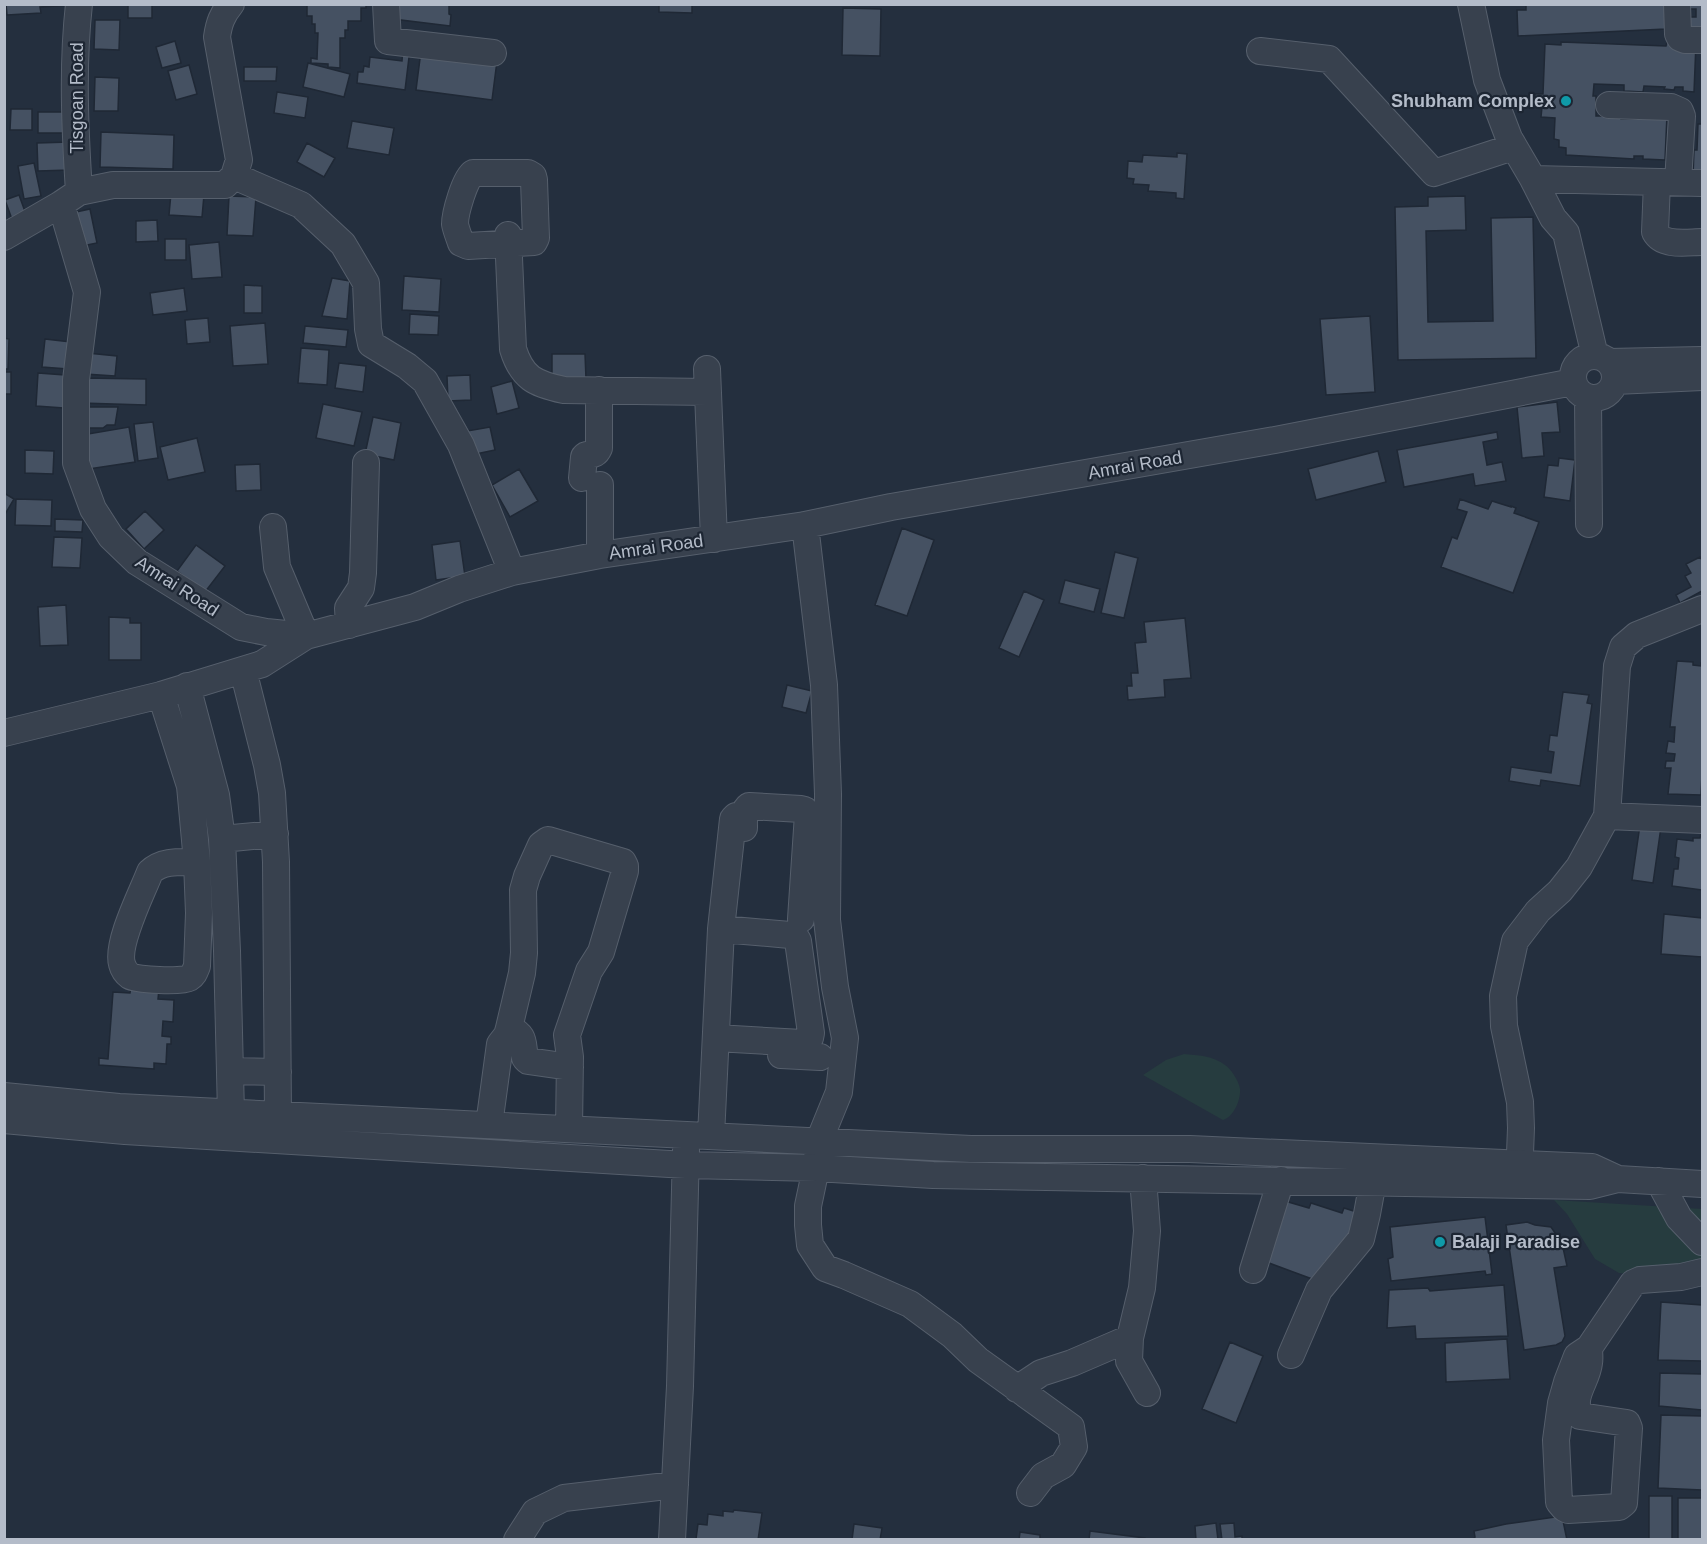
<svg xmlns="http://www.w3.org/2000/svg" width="1707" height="1544" font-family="Helvetica,sans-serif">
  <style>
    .green { fill: #263c3f }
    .building { fill: #455162; stroke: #1f2835; stroke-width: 1.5 }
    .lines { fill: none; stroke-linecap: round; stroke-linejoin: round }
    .minor-casing { stroke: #565f6c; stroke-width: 28 }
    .minor { stroke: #38414e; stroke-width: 26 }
    .culture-dot { fill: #0f9aa8; stroke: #1d2633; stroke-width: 2 }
    .labels { text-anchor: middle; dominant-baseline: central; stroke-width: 4.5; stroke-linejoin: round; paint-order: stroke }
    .street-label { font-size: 18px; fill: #b4bcc9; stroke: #1d2633 }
    .poi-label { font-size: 18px; font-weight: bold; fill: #b4bcc9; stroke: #1d2633; text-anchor: end }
  </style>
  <rect width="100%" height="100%" fill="#242f3e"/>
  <path class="green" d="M1184 1054C1197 1055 1214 1056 1225 1065 1231 1069 1239 1081 1240 1089 1241 1099 1234 1117 1223 1120L1143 1075 1166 1060Z
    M1554 1200 1702 1209V1273L1632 1274 1619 1273 1595 1259 1567 1214Z"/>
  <path class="building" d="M6 4H72V5L40 7 41 13 7 15Z
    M128 4H152V18H128Z
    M307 4H366V8H361V21H348V30H345V38H340V68L328 67V64L311 63V58L317 59 318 33H315V24H312V16H307Z
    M395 4H449V14L451 15 450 26 393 19Z
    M659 4H692V13L659 12Z
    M1526 4H1665L1666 29 1518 36 1517 10H1526Z
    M1684 4H1702V36L1685 37 1684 17H1696V9H1684Z
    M843 8 881 9 880 56 842 55Z
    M95 20H120L119 50 94 49Z
    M175 41 181 63 162 68 156 47Z
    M1561 42 1666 46 1667 42 1696 43 1694 92 1683 91V87H1675L1674 90 1664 89 1665 87 1644 86 1643 92 1624 91V85L1594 84 1593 96H1596V116H1612L1621 114V119H1636V117L1667 115 1665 160 1643 159V156H1634V159L1566 155V148L1559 147V140L1554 139 1555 118 1541 117 1542 107H1535V94H1543L1545 44 1561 45Z
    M403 48 410 49 405 90 357 83 358 72H363L364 66 369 67 370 57 402 61Z
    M421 51 497 61 492 100 416 90Z
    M308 63 350 74 344 97 303 87Z
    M189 65 197 94 176 100 168 71Z
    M244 67H277L276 81H244Z
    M95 77 119 78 118 111H94Z
    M277 92 308 97 305 118 274 113Z
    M11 109H32V130H10Z
    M38 112H68V133H38Z
    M352 121 394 128 389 155 347 148Z
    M1702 121V176H1693L1694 150H1697L1698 124H1702Z
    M101 132 174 135 173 169 100 167Z
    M70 142V170L38 171 37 143Z
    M307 143 335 158 324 177 297 162Z
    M1177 153 1187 154 1184 199 1176 198V193L1148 191 1149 185 1133 184 1134 179 1127 178 1128 161 1142 162 1143 155 1177 157Z
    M34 163 41 196 24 199 18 166Z
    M171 193 204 195 202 217 169 215Z
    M19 195 27 217 13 222 5 200Z
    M229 196 256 197 253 236 227 235Z
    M1465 196 1466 230 1426 231 1428 322 1493 321 1491 218 1533 217 1536 358 1398 360 1395 207 1428 206V197Z
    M90 209 97 243 82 246 76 212Z
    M157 220 158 241 136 242V221Z
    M165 239H186V260H165Z
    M219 242 222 277 192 279 189 245Z
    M404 276 441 279 439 312 402 310Z
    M332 278 350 281 347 319 322 316Z
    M244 285 262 286V313H244Z
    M184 288 187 311 153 315 150 293Z
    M410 314 439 316 438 335 409 334Z
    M1370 316 1375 392 1326 395 1320 319Z
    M208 318 210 342 187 344 185 320Z
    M265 323 268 364 233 366 230 326Z
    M305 326 348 330 346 347 303 343Z
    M4 338 9 339 8 369H4Z
    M45 339 71 342 68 369 42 367Z
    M301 348 329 350 327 385 298 383Z
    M87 353 117 356 115 376 85 374Z
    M552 354H585L586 379 552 380Z
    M339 363 366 366 363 392 335 388Z
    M4 372H11V394H4Z
    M38 373 65 375 64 408 36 406Z
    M470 375 471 400 448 401 447 376Z
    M82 378 146 379V405L81 403Z
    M512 381 519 408 497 414 491 387Z
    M1557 402 1560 432 1542 433 1544 456 1522 458 1517 407Z
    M323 404 362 412 354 446 316 438Z
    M77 407H118L115 425H107L103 428H77Z
    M373 417 401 423 394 460 365 454Z
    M153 422 158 458 138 461 134 424Z
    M129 427 135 462 82 470 76 436Z
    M490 427 495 450 471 455 467 431Z
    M1497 432 1498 439 1483 442 1487 465 1502 462 1506 481 1475 486 1473 474 1404 487 1397 450Z
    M197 438 205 472 168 480 160 447Z
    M25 450 54 451 53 474 25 473Z
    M1378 451 1386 482 1316 500 1308 469Z
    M1559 458 1575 460 1570 501 1544 497 1548 465 1558 466Z
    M260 464 261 490 236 491 235 465Z
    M519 469 538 501 510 517 492 485Z
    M4 493 14 499 4 516Z
    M16 499 52 500 51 526 15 525Z
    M1460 499 1488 509 1492 501 1511 507V506L1516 508 1514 513 1539 522 1513 593 1441 567 1452 537 1457 539 1467 512 1457 509Z
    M145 511 164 530 144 549 126 529Z
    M55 519 83 520 82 532 55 531Z
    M902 528 934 540 907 616 875 605Z
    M54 537 82 538 80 568 52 567Z
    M460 541 465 576 436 580 432 545Z
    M196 545 225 566 205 592 177 571Z
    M1115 552 1138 558 1124 618 1101 613Z
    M1700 557 1702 560V591L1680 603 1676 595 1691 587 1685 576 1691 573 1686 564Z
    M1065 580 1100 589 1094 612 1059 603Z
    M1024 591 1044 600 1019 657 999 648Z
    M66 605 68 645 40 646 38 607Z
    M109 617 130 618V623H141V660H109Z
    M1185 618 1191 678 1164 680 1165 697 1128 700 1127 686H1132L1131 673H1138L1135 643 1146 642 1144 622Z
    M1677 661 1693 662V665L1701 666V663H1702V774L1701 795 1668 794 1671 768H1665L1666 761H1674L1675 754 1666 753 1668 741 1674 742 1675 727H1670Z
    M787 685 812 691 806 713 782 707Z
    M1563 692 1589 695 1587 703 1592 704 1580 786 1541 780 1540 786 1509 781 1511 767 1551 773 1554 752 1548 751 1550 735 1557 736Z
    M1640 825 1661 827 1653 883 1632 880Z
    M1701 834H1702V890L1672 886 1674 869H1678L1679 858 1675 857 1677 839 1693 841V838H1700Z
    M1664 914 1702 918V957L1661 954Z
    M131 987 159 989 158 999 174 1000 173 1022 163 1021 162 1036 171 1037V1044H167L166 1064 154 1063V1069L99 1065V1058L108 1059 113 992 130 993Z
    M1278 1199 1309 1208 1311 1203 1342 1213 1344 1208 1360 1213 1343 1259 1333 1266 1325 1262 1321 1272 1315 1280 1258 1259Z
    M1485 1217 1492 1274 1486 1275 1485 1271 1391 1281 1388 1259 1393 1257 1390 1227Z
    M1527 1222 1535 1225 1551 1227 1562 1243 1567 1266 1554 1268 1565 1336 1562 1342 1556 1345 1524 1350 1506 1225Z
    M1504 1285 1508 1336 1416 1339 1415 1326 1387 1328 1389 1290 1428 1288 1430 1291Z
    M1661 1302 1702 1305V1361L1658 1360Z
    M1507 1339 1510 1379 1446 1382 1445 1343Z
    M1230 1342 1263 1356 1236 1423 1202 1409Z
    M1660 1373 1702 1374V1410L1659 1406Z
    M1661 1415 1702 1416V1490L1658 1488Z
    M1649 1496H1672V1540H1649Z
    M1678 1498H1702V1540H1678Z
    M734 1510 762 1513 758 1540 696 1539 698 1524 707 1525 708 1514 723 1516V1511L733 1512Z
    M1562 1516 1567 1540H1473L1475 1537 1474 1531 1506 1524Z
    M1216 1523 1218 1540H1196L1195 1526Z
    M1234 1523 1235 1537 1242 1536V1540H1222L1220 1524Z
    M854 1524 882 1528 880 1540H852Z
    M1090 1531 1145 1538V1540H1089Z
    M1020 1532 1040 1535V1540H1019Z"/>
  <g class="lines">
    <defs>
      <path id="minor" d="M386 4 388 41 493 53
        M1471 4 1487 80 1509 138 1533 179 1553 218 1566 233 1595 356
        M1677 4 1678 34 1680 38 1685 40H1702
        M1260 51 1329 59 1434 173 1513 147
        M1609 105 1671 107 1680 111 1682 116 1678 182
        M473 173H528L533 176 534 180 536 238 534 242 468 246 461 243C459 237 456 230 455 224 455 213 465 178 473 173Z
        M234 176 301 205 343 244 366 283 368 329 371 344 407 366 425 381 461 445 512 572
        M1533 179 1702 183
        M1657 182 1655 232C1663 247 1688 242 1702 242
        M79 192C75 129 72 67 79 4
        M61 204 87 292 76 380V463L93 509 111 537 137 562 241 627 266 632 306 636 415 607 459 589 512 572 600 555 805 525 891 507 1275 440 1573 382
        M508 235 513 349C522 378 535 384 564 390L708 392
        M4 237 61 204 79 192 113 185H225L234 176 239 160 217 37C219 23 222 15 231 4
        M1573 377a21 21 0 1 1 42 0a21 21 0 1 1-42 0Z
        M1609 362 1702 360
        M707 369 714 539
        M1615 381 1702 377
        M1588 397 1589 524
        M582 478 584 457 586 455C593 454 596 455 599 448V390
        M805 525 824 685 828 794 827 920 835 987 845 1038 839 1092 819 1141 816 1168 808 1206V1225L810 1245 825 1268 844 1275 910 1304 952 1335 978 1360 1071 1427 1074 1447 1063 1465 1043 1476 1030 1493
        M273 527 277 567 306 636
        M600 555V485
        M349 625 348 608 361 588 363 573 366 463
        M243 670 267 765 272 793 276 862 278 1115
        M187 686 216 795 222 839 227 951 231 1113
        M161 695 190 786 197 862 199 913 197 966C195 971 194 975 189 978 182 982 137 980 130 976 126 973 123 968 122 964 116 943 142 893 150 872 162 860 181 862 197 862
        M4 733 161 695 262 664 306 636
        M1607 816 1702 820
        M744 828C744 821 743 810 749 806L801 809 805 810 808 814 801 919
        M222 839 275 834
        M716 1038 802 1043 807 1042 810 1038 811 1033 798 941 795 936 790 935 721 929
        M781 1055 820 1057
        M230 1071 278 1072
        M4 1096 119 1107 971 1149H1190L1592 1167 1618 1179
        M4 1120 125 1131 686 1165 816 1168 933 1175 1590 1186 1618 1179 1702 1184
        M489 1125 500 1044 507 1035 509 1028
        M569 1129 570 1057 567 1035 589 971 601 952 625 871V866L623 862 548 840 541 845 527 876 523 890 524 953 522 973 509 1028C526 1036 522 1042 525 1058L528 1061 570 1067
        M711 1136 721 929 733 819 736 816H744
        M1143 1178 1147 1231 1142 1288 1130 1338 1129 1361 1147 1393
        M1519 1179 1521 1128 1520 1102 1504 1026 1503 996 1515 941 1538 911 1560 891 1579 867 1607 816 1617 666 1623 647 1637 635 1702 609
        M1659 1181 1679 1218 1702 1242
        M1253 1270 1281 1180
        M1589 1348C1589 1353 1590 1358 1589 1363 1587 1382 1570 1396 1580 1416L1627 1423 1629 1428 1624 1503 1619 1507 1568 1510 1564 1508 1559 1502 1556 1440 1561 1403 1567 1382 1577 1356 1589 1348 1633 1283 1640 1280 1681 1277 1702 1272
        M1291 1355 1319 1290 1361 1239 1367 1214 1376 1165
        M1017 1389 1041 1373 1072 1363 1130 1338
        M517 1540 535 1512 564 1498 675 1485
        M672 1540 680 1386 686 1150"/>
    </defs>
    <use href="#minor" class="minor-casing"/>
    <use href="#minor" class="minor"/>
  </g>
  <g class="culture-dot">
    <circle cx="1566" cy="101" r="6"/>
    <circle cx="1440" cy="1242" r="6"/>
  </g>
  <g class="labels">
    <g class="street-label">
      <text transform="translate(77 98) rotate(-90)">Tisgoan Road</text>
      <text transform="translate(1135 465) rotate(-10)">Amrai Road</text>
      <text transform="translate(656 547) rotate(-8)">Amrai Road</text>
      <text transform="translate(177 586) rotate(33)">Amrai Road</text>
    </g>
    <g class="poi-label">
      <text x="1554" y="101">Shubham Complex</text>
      <text x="1452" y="1242" text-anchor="start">Balaji Paradise</text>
    </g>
  </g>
  <rect width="1707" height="1544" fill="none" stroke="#b4bcc9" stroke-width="12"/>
</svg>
